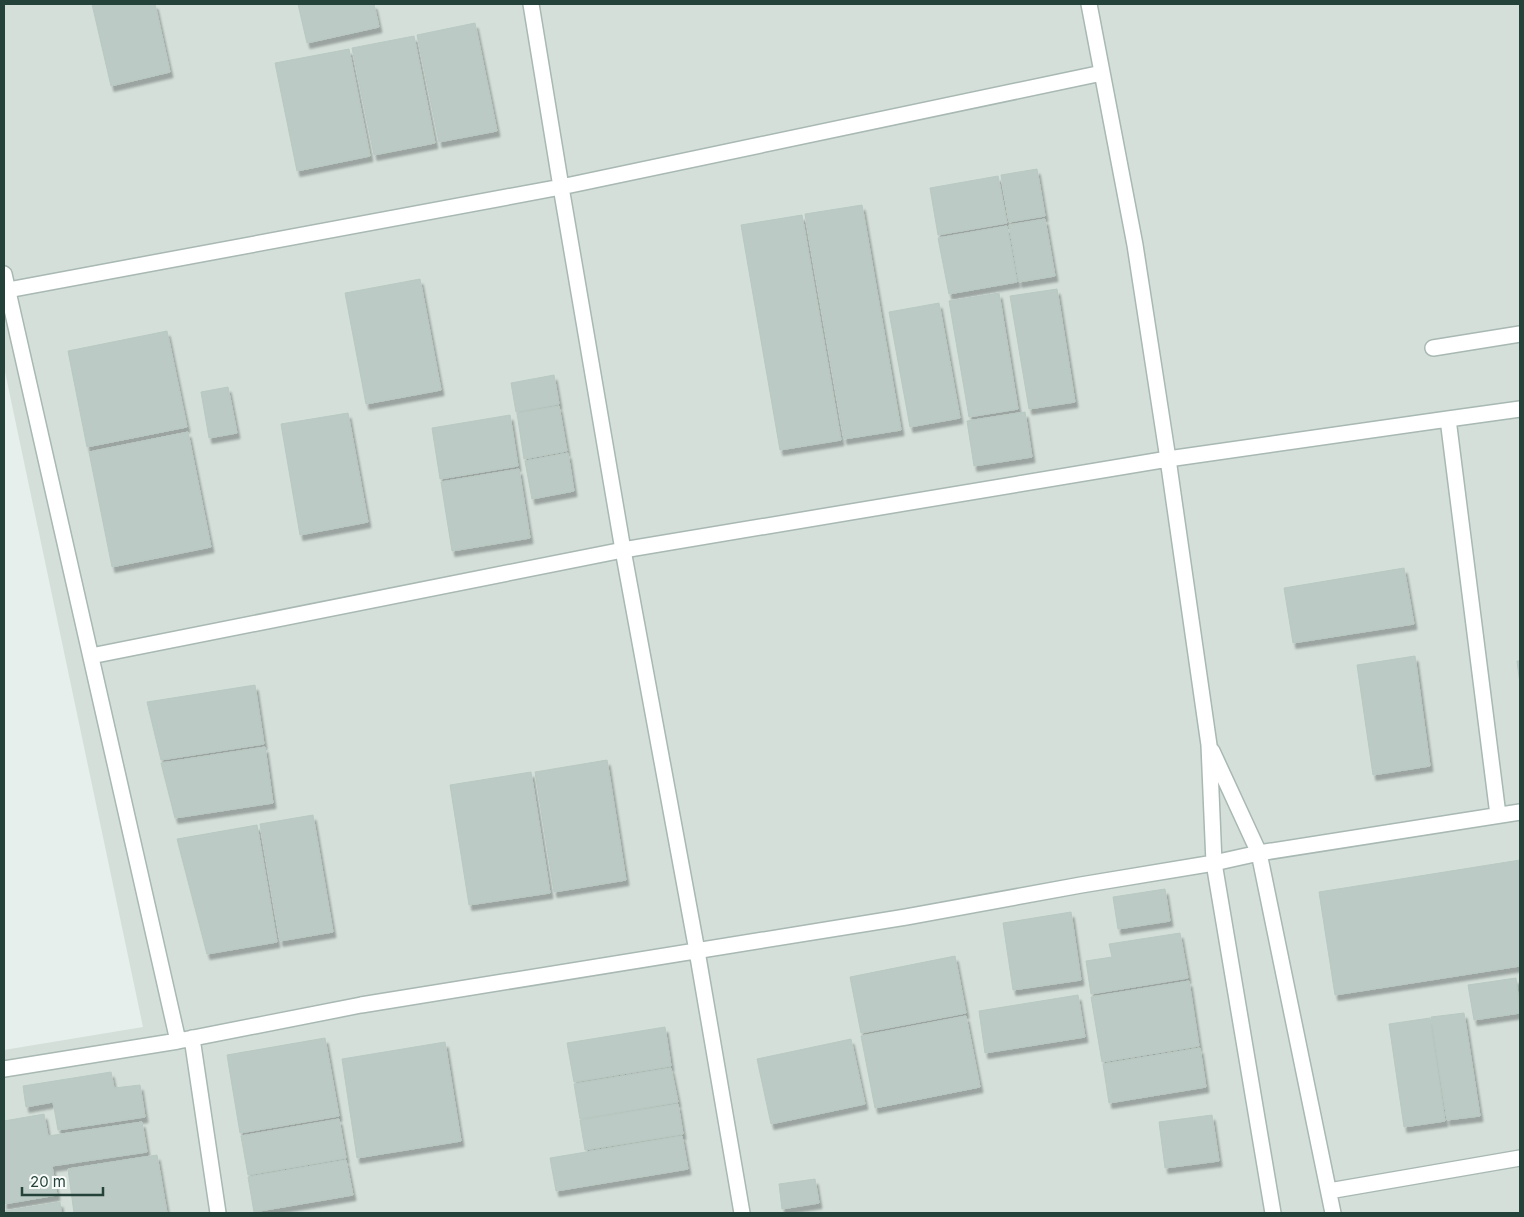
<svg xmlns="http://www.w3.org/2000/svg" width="1524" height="1217" font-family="Inter,sans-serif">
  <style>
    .built { fill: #d4dfda }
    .building { fill: #bbcac4; stroke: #b8c9c2; filter: url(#shadow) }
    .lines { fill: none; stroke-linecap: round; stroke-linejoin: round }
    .minor-casing { stroke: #a8b8b2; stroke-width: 18 }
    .minor { stroke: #fff; stroke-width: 15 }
  </style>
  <defs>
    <filter id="shadow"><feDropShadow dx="3" dy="5.5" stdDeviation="1" flood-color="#0004"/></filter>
  </defs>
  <rect width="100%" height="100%" fill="#e6efeb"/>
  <path class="built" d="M4 4H1520V1213H4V1050L143 1027 4 367Z"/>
  <path class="building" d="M92 4H155L170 72 111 86Z
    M298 4H374L379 27 307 43Z
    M475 23 497 131 439 142 417 35Z
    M414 36 435 143 374 155 352 48Z
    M349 49 370 156 297 171 275 63Z
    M1037 169 1045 216 1009 222 1001 175Z
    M998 176 1007 223 938 235 930 188Z
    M862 205 901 430 844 439 805 214Z
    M802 215 841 440 780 450 741 225Z
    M1045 219 1055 276 1019 282 1009 225Z
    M1007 226 1017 282 949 294 938 238Z
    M420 279 441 390 366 404 345 293Z
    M1057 289 1075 402 1029 409 1010 296Z
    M999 293 1018 409 969 417 949 301Z
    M939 303 960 418 910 427 889 312Z
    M167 331 187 427 87 447 68 351Z
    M554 375 559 404 516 412 511 383Z
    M228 387 237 433 209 438 201 392Z
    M559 406 567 451 524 459 517 413Z
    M1025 412 1032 457 974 466 967 421Z
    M348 413 368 522 300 535 281 424Z
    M510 415 518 466 440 479 432 428Z
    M188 432 211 547 112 567 89 452Z
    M568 453 574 491 532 499 525 461Z
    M519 469 530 538 452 551 441 482Z
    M1404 568 1414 624 1293 643 1284 588Z
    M1415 656 1430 766 1373 775 1357 665Z
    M1517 661H1520V684Z
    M255 685 264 744 161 760 147 702Z
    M265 747 273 803 175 818 161 763Z
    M607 760 626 880 554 892 535 772Z
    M531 772 550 893 469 905 450 785Z
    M313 815 333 932 280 941 260 824Z
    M257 825 277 942 207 954 177 839Z
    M1520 860V966L1335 995 1319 892Z
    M1165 889 1170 921 1118 929 1113 897Z
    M1071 912 1081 980 1013 990 1003 923Z
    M1180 933 1188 978 1091 994 1086 961 1112 957 1109 944Z
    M955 956 966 1013 861 1033 850 977Z
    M1516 978 1520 1013 1474 1020 1468 985Z
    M1189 981 1199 1046 1102 1062 1091 997Z
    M1078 995 1085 1037 985 1053 979 1011Z
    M1464 1013 1480 1116 1447 1120 1431 1017Z
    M966 1016 980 1087 875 1108 861 1036Z
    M1430 1018 1445 1121 1404 1127 1389 1024Z
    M665 1027 671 1066 574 1082 567 1043Z
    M325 1038 339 1116 240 1133 227 1055Z
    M851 1039 865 1104 771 1124 757 1059Z
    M445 1042 461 1141 357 1158 342 1059Z
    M1200 1048 1206 1087 1109 1103 1103 1064Z
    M671 1068 678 1102 580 1119 574 1084Z
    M111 1072 114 1088 140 1085 145 1117 58 1130 53 1102 26 1107 23 1086Z
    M678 1104 683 1134 585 1150 580 1120Z
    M44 1114 48 1136 142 1122 147 1152 52 1166 57 1195 4 1204V1121Z
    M1212 1115 1219 1161 1165 1168 1159 1122Z
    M339 1119 346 1158 248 1175 241 1136Z
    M682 1136 688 1169 556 1191 550 1158Z
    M157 1155 167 1213H74L68 1169Z
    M346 1160 353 1195 254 1212 248 1177Z
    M815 1179 819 1203 782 1209 779 1184Z
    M60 1202 61 1213H4V1211Z"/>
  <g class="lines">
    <defs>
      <path id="minor" d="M531 4 561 187 1102 73
        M1089 4 1135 245 1168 459 1209 745 1214 863 1273 1213
        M4 274 178 1041
        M8 290 561 187 623 550 697 951 742 1213
        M1433 348 1520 334
        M91 656 623 550 1168 459 1448 419
        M1212 751 1259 853 1333 1213
        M1498 815 1448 419 1520 409
        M192 1038 218 1213
        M4 1069 178 1041 361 1005 906 917 1081 885 1214 863 1259 853 1520 812
        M1329 1191 1520 1158"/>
    </defs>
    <use href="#minor" class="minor-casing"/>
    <use href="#minor" class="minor"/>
  </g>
  <rect width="1524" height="1217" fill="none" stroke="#24423a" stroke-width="10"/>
  <path d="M22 1187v8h81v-8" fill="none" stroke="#24423a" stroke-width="2.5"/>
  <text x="30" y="1187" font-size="15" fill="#24423a" stroke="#f7fbf9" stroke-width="4" paint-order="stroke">20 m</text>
</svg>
